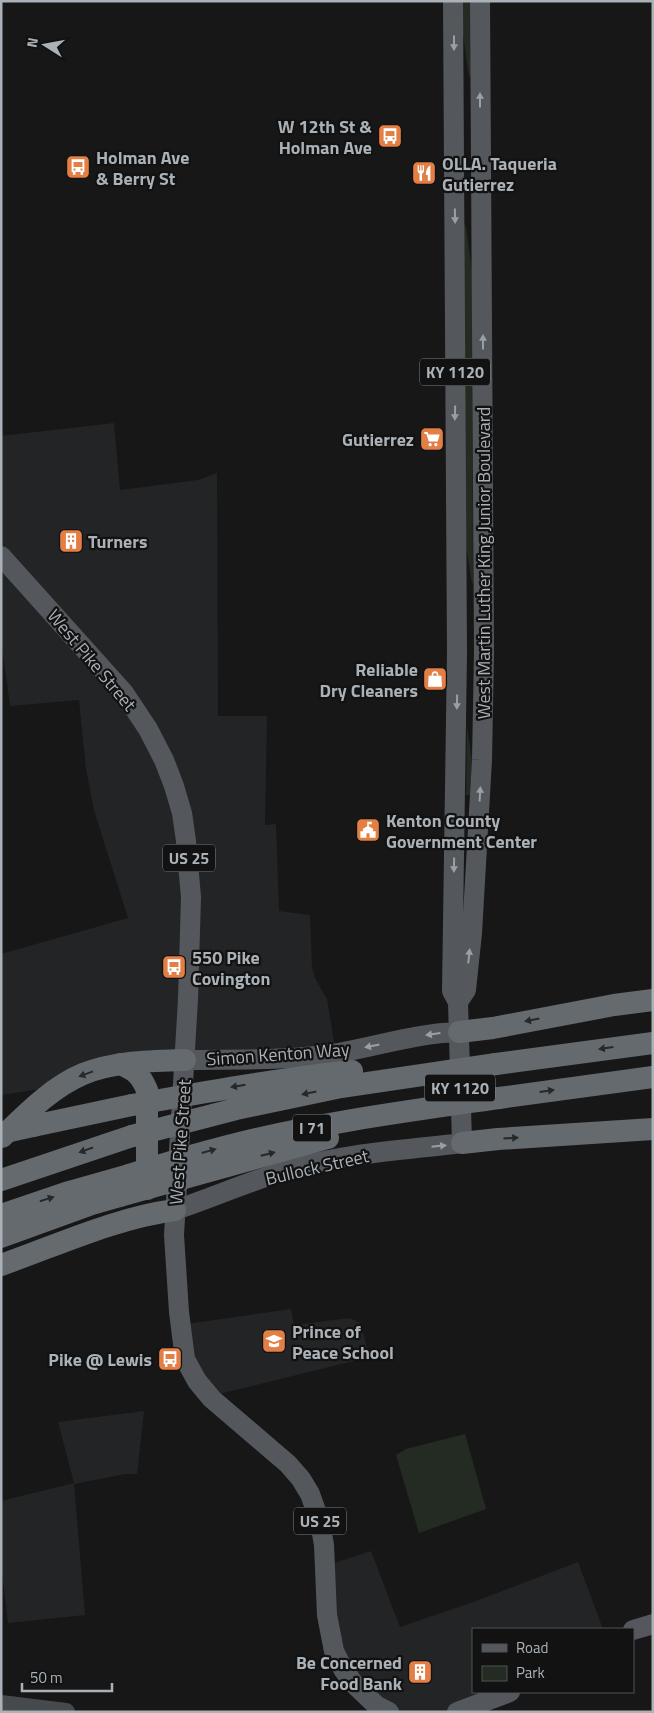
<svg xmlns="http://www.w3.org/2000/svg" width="654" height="1713" font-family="'Titillium Web',sans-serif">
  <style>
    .built { fill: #232425 }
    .green { fill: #242b23 }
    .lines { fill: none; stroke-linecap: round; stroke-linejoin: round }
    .secondary { stroke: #464a4d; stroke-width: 18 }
    .primary { stroke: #54585c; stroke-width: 20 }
    .highway { stroke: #646a6e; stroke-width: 22 }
    .highway-bridge { stroke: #646a6e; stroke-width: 22 }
    .oneway { fill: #99a0a5 }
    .oneway2 { fill: #26282a }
    .labels { text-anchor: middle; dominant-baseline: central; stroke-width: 4.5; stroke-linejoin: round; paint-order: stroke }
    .shield { fill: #121213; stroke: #7c8286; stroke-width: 1 }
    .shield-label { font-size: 16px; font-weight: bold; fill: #aab2b7 }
    .poi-label { font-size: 18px; font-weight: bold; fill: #aab2b7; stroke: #121213; text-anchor: start }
    .street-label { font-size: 18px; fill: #aab2b7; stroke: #121213 }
  </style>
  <rect width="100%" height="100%" fill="#171718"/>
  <path class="built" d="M114 423 120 490 198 480 217 473 218 716H267L265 825 276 824 279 911 310 915 312 967 315 978 327 999 336 1053 138 1061 61 1086 1 1095V954L128 918 94 810 86 769 79 700 10 706 1 640V436Z
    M291 1309 294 1325 350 1318 360 1323 370 1357 219 1394 212 1399 180 1325Z
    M144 1411 137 1474H125L74 1484 85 1615 8 1623 1 1564V1501L74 1483 58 1422Z
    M371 1551 400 1627 476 1601 578 1562 603 1629H473V1692H510L457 1712H389L343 1669 325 1566Z"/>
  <path class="green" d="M462 1H470L471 73 469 77 463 34Z
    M463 222 466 227 472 270 473 583 472 584 464 533Z
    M467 726 472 761 470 795H466Z
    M465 1434 486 1509 419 1533 396 1455 406 1449Z"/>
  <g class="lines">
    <path class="secondary" d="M1 1704 66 1712"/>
    <path class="primary" d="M1 556 124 693 148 729 164 760 174 786 182 813 186 841 191 897 188 999 174 1235 179 1312 185 1359 197 1381 212 1399 288 1464 301 1479 310 1494 320 1522 324 1545 327 1615 334 1651 343 1669 354 1684 377 1706 389 1712
      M458 1002 466 990 472 933 482 760 484 653 480 1
      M185 1060C236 1059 288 1061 338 1053 378 1046 418 1033 459 1032
      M175 1210C214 1197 252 1180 291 1169 347 1153 405 1150 462 1143L458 1002 452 991 457 653 453 1
      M633 1630 653 1624
      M457 1712 510 1692"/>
    <path class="highway" d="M459 1032 493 1028 614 1005 653 1000
      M120 1064C136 1071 140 1074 147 1090V1189
      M496 1064 653 1043
      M499 1098 653 1077
      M33 1126 132 1105
      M2 1137C26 1114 52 1087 83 1074 116 1061 151 1061 185 1060
      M462 1143 498 1139 653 1129
      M1 1180 132 1136
      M1 1215 69 1192 129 1175
      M1 1237 92 1204 120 1196
      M1 1265C58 1245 115 1218 175 1210"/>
    <path class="highway-bridge" d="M132 1105C205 1092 278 1079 352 1071
      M1 1133 33 1126
      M132 1136 236 1109 341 1087 496 1064
      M129 1175C162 1165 195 1154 228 1146 317 1123 408 1111 499 1098
      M120 1196 328 1138"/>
  </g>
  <defs><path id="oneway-solid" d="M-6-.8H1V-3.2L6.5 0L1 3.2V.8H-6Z" transform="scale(1.25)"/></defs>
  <g class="oneway">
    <use href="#oneway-solid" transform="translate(454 43) rotate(90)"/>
    <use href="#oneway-solid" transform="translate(480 100) rotate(-90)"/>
    <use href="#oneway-solid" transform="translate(455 216) rotate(89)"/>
    <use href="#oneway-solid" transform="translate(483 342) rotate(-90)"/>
    <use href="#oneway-solid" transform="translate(455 413) rotate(91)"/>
    <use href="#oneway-solid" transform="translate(457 702) rotate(91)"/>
    <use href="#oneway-solid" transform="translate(480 794) rotate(-87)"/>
    <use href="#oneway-solid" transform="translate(454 865) rotate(91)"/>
    <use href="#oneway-solid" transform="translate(469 956) rotate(-84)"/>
    <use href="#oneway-solid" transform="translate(433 1034) rotate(172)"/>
    <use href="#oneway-solid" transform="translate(372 1046) rotate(169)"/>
    <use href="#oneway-solid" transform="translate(439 1146) rotate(-6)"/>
  </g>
  <g class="oneway2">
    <use href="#oneway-solid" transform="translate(532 1020) rotate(169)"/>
    <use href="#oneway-solid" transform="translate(606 1048) rotate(172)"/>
    <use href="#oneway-solid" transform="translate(86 1074) rotate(160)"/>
    <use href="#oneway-solid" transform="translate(238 1086) rotate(171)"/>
    <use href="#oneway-solid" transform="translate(547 1091) rotate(-8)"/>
    <use href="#oneway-solid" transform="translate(309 1093) rotate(168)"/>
    <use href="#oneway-solid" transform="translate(511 1138) rotate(-3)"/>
    <use href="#oneway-solid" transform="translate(86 1150) rotate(161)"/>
    <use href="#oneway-solid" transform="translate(209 1151) rotate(-16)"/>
    <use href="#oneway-solid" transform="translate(268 1154) rotate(-14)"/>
    <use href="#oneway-solid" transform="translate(47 1199) rotate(-18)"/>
  </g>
  <defs>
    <symbol id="bus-square" viewBox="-11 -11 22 22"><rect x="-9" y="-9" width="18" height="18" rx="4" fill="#e37f44" stroke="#121213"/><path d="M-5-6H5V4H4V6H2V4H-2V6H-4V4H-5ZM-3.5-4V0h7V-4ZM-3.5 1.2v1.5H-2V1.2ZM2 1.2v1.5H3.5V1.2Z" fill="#fff"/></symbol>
    <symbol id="restaurant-square" viewBox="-11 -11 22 22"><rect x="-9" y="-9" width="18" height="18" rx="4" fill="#e37f44" stroke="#121213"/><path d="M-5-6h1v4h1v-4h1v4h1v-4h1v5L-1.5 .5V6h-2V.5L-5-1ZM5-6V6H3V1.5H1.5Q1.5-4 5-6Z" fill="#fff"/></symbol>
    <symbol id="supermarket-square" viewBox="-11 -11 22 22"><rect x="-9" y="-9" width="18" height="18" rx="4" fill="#e37f44" stroke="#121213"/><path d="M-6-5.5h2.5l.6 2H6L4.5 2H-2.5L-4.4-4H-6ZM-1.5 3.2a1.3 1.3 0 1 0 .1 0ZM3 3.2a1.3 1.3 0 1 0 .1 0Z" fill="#fff"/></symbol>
    <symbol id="building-square" viewBox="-11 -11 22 22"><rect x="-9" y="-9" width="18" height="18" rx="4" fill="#e37f44" stroke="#121213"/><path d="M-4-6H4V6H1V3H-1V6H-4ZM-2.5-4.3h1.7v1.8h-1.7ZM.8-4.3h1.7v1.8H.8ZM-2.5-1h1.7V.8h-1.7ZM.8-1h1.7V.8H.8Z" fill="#fff"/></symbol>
    <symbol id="shop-square" viewBox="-11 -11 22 22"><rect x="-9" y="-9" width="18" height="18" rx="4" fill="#e37f44" stroke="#121213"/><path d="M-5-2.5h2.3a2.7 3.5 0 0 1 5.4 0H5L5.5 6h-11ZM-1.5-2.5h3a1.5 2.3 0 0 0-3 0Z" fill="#fff"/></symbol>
    <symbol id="civic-square" viewBox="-11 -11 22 22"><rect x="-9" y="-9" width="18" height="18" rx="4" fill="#e37f44" stroke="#121213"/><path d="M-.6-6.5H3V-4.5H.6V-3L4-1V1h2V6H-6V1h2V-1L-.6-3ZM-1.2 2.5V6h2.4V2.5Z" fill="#fff"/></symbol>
    <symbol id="school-square" viewBox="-11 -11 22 22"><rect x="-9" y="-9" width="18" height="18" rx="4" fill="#e37f44" stroke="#121213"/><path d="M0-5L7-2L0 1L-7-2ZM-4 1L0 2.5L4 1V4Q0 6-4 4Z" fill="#fff"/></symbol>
  </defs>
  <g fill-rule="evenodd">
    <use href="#bus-square" x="376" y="122" width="28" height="28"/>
    <use href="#bus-square" x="64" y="153" width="28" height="28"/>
    <use href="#restaurant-square" x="410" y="159" width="28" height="28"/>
    <use href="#supermarket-square" x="418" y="425" width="28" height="28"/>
    <use href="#building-square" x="57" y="527" width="28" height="28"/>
    <use href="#shop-square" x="421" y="665" width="28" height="28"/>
    <use href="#civic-square" x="354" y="816" width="28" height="28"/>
    <use href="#bus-square" x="160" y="953" width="28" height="28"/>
    <use href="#school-square" x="260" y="1327" width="28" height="28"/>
    <use href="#bus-square" x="156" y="1345" width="28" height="28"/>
    <use href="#building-square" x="406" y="1658" width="28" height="28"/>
  </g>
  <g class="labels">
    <g class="shield">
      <rect x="420" y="358.5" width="70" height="27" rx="4"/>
      <rect x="163" y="844.5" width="52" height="27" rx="4"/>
      <rect x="425" y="1074.5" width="70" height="27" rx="4"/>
      <rect x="293" y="1114.5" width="38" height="27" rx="4"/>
      <rect x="294" y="1507.5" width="52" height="27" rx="4"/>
    </g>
    <g class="shield-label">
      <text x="455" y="372">KY 1120</text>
      <text x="189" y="858">US 25</text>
      <text x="460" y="1088">KY 1120</text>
      <text x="312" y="1128">I 71</text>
      <text x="320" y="1521">US 25</text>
    </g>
    <g class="poi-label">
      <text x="372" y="126" text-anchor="end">W 12th St &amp;<tspan x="372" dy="21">Holman Ave</tspan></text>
      <text x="96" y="157">Holman Ave<tspan x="96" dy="21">&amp; Berry St</tspan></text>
      <text x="442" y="163">OLLA. Taqueria<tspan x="442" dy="21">Gutierrez</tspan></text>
      <text x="414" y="439" text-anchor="end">Gutierrez</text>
      <text x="88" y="541">Turners</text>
      <text x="418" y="669" text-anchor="end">Reliable<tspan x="418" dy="21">Dry Cleaners</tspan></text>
      <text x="386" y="820">Kenton County<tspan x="386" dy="21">Government Center</tspan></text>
      <text x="192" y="957">550 Pike<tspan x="192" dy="21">Covington</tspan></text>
      <text x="292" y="1331">Prince of<tspan x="292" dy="21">Peace School</tspan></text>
      <text x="152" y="1359" text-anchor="end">Pike @ Lewis</text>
      <text x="402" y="1662" text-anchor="end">Be Concerned<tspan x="402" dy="21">Food Bank</tspan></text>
    </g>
    <g class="street-label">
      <text transform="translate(483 563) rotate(-90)">West Martin Luther King Junior Boulevard</text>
      <text transform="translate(92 660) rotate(50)">West Pike Street</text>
      <text transform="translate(278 1054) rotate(-4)">Simon Kenton Way</text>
      <text transform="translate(180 1142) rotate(-86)">West Pike Street</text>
      <text transform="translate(317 1167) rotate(-13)">Bullock Street</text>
    </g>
  </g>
  <rect width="654" height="1713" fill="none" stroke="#aab2b7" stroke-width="5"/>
  <rect x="472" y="1628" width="162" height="65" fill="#121213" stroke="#4f5255"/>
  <rect x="482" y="1644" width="25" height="8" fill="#54585c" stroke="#4f5255"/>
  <text x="516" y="1653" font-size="15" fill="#aab2b7">Road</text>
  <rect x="482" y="1666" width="25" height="15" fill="#242b23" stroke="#4f5255"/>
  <text x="516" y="1678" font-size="15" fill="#aab2b7">Park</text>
  <g transform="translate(45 45) rotate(281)" stroke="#121213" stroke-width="4" paint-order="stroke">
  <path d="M0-4L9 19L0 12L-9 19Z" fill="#aab2b7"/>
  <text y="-8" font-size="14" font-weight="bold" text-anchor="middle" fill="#aab2b7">N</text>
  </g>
  <path d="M22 1683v8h90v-8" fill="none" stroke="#aab2b7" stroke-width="2.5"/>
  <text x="30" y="1683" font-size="15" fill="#aab2b7" stroke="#121213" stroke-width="4" paint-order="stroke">50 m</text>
</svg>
